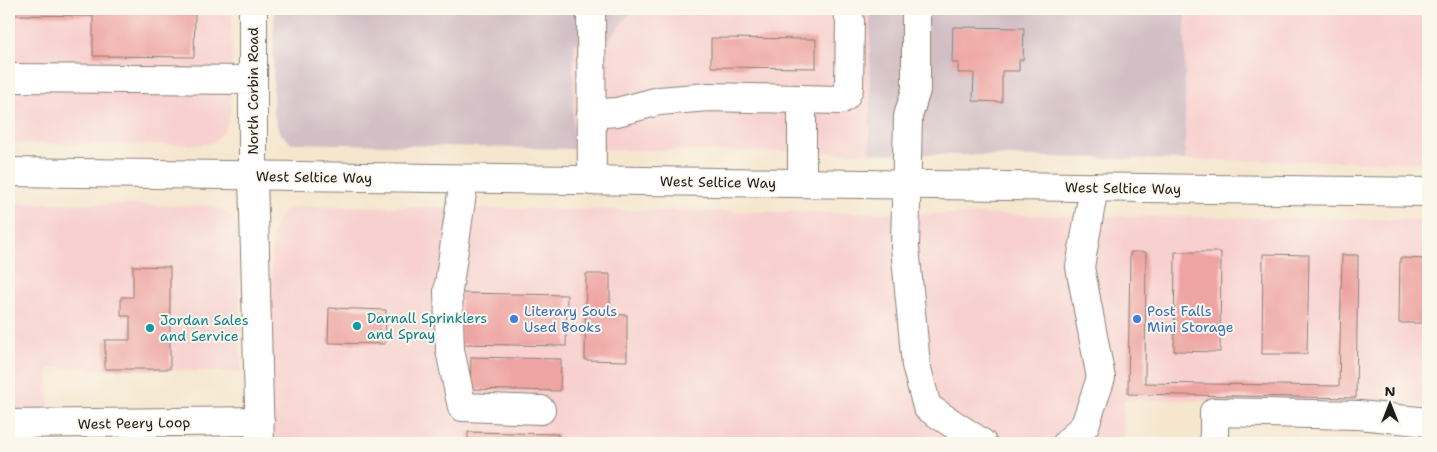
<svg xmlns="http://www.w3.org/2000/svg" width="1437" height="452" font-family="'Shantell Sans',sans-serif">
  <style>
    .built { fill: #f7d0cf }
    .industrial { fill: #d2bec5 }
    .building { fill: #eea4a2 }
    .lines { fill: none; stroke-linecap: round; stroke-linejoin: round }
    .minor-casing { stroke: #888175; stroke-width: 30 }
    .major-casing { stroke: #888175; stroke-width: 30 }
    .minor { stroke: #fff; stroke-width: 28 }
    .major { stroke: #fff; stroke-width: 28 }
    .shop-dot { fill: #3f7fe0; stroke: #fbf7ec; stroke-width: 2 }
    .culture-dot { fill: #0f9aa8; stroke: #fbf7ec; stroke-width: 2 }
    .labels { text-anchor: middle; dominant-baseline: central; stroke-width: 4; stroke-linejoin: round; paint-order: stroke }
    .street-label { font-size: 14px; fill: #1c1c1c; stroke: #fbf7ec }
    .shop-label { font-size: 14px; fill: #366cbe; stroke: #fbf7ec; text-anchor: start }
    .culture-label { font-size: 14px; fill: #0d838f; stroke: #fbf7ec; text-anchor: start }
  </style>
  <rect width="100%" height="100%" fill="#fbf7ec"/>
  <filter id="ink" filterUnits="userSpaceOnUse"><feTurbulence type="fractalNoise" baseFrequency=".02" numOctaves="2"/><feDisplacementMap in="SourceGraphic" scale="10" xChannelSelector="R" yChannelSelector="G"/><feConvolveMatrix kernelMatrix="1 2 1 2 8 2 1 2 1" color-interpolation-filters="sRGB"/></filter>
  <filter id="wash" filterUnits="userSpaceOnUse"><feTurbulence type="fractalNoise" baseFrequency=".0096" numOctaves="4" result="noise"/><feDisplacementMap in="SourceGraphic" scale="20" xChannelSelector="R" yChannelSelector="G"/><feGaussianBlur stdDeviation="1.12" result="paint"/><feColorMatrix in="noise" values="0 0 0 0 0 0 0 0 0 0 0 0 0 0 0 0 0 1.4 0 .05"/><feComposite in="paint" operator="in"/></filter>
  <g filter="url(#wash)">
    <rect width="100%" height="100%" fill="#f5e6ce"/>
    <path class="built" d="M9 9H232L231 110 226 128 214 142 201 145 9 143Z
      M633 9H870V153L573 149 574 44 606 43Z
      M1185 9H1428V162L1185 160Z
      M9 203 211 206 225 211 234 220 238 230 241 372 49 368V411H9Z
      M300 206 1428 220V405L1124 399V443H270L272 235 277 221 285 210Z"/>
    <path class="industrial" d="M274 9H633V10L606 43 574 44 573 149 291 143 279 132 273 111Z
      M870 9H1185V160L870 153Z"/>
    <g id="blocks">
      <path class="building" d="M9 9H195L194 57 93 56V16L9 15Z
        M953 27 1024 28 1023 60H1019V71H1002V102L973 101 974 73H958V63H952Z
        M711 38 816 39V68L711 67Z
        M1130 252H1146L1145 383 1339 386 1342 255H1358L1356 398 1128 394Z
        M1175 252H1221L1220 352 1174 351Z
        M1263 254 1309 255 1307 354H1262Z
        M1400 258 1428 259V323H1399Z
        M133 266 170 267V369H105V340H130V316H121V297H133Z
        M586 274H610V314L627 315V361L585 360Z
        M461 293 567 295 566 346 460 344Z
        M329 308 386 310 385 344 328 343Z
        M471 357 561 359 560 391 470 389Z
        M468 432 558 434V443H468Z"/>
    </g>
  </g>
  <g filter="url(#ink)">
    <use href="#blocks" fill-opacity="0" stroke="#888175" stroke-width="1"/>
    <g class="lines">
      <defs>
        <path id="minor" d="M253 9V176L260 443
          M591 9 592 181
          M916 9V90L908 116 905 247 916 365 927 407 982 443
          M9 78 253 80
          M802 99V183
          M591 114 617 112 659 101 709 97 840 100 845 97 849 88 850 21 847 9
          M464 179 448 291 450 350 462 407 541 410
          M9 424 260 421
          M1067 443 1085 425 1101 378 1080 267 1094 187
          M1214 443V412L1359 415 1428 422"/>
        <path id="major" d="M9 172 1428 192"/>
      </defs>
      <use href="#minor" class="minor-casing"/>
      <use href="#major" class="major-casing"/>
      <use href="#minor" class="minor"/>
      <use href="#major" class="major"/>
    </g>
  </g>
  <g class="shop-dot">
    <circle cx="514" cy="319" r="5"/>
    <circle cx="1137" cy="319" r="5"/>
  </g>
  <g class="culture-dot">
    <circle cx="357" cy="326" r="5"/>
    <circle cx="150" cy="328" r="5"/>
  </g>
  <g class="labels">
    <g class="street-label">
      <text transform="translate(253 91) rotate(-90)">North Corbin Road</text>
      <text transform="translate(314 177) rotate(1)">West Seltice Way</text>
      <text transform="translate(718 182) rotate(1)">West Seltice Way</text>
      <text transform="translate(1123 188) rotate(1)">West Seltice Way</text>
      <text transform="translate(134 423) rotate(-1)">West Peery Loop</text>
    </g>
    <g class="shop-label">
      <text x="524" y="311">Literary Souls<tspan x="524" dy="16">Used Books</tspan></text>
      <text x="1147" y="311">Post Falls<tspan x="1147" dy="16">Mini Storage</tspan></text>
    </g>
    <g class="culture-label">
      <text x="367" y="318">Darnall Sprinklers<tspan x="367" dy="16">and Spray</tspan></text>
      <text x="160" y="320">Jordan Sales<tspan x="160" dy="16">and Service</tspan></text>
    </g>
  </g>
  <rect width="1437" height="452" fill="none" stroke="#fbf7ec" stroke-width="30"/>
  <g transform="translate(1390 404)" stroke="#fbf7ec" stroke-width="4" paint-order="stroke">
  <path d="M0-4L9 19L0 12L-9 19Z" fill="#1c1c1c"/>
  <text y="-8" font-size="14" font-weight="bold" text-anchor="middle" fill="#1c1c1c">N</text>
  </g>
</svg>
